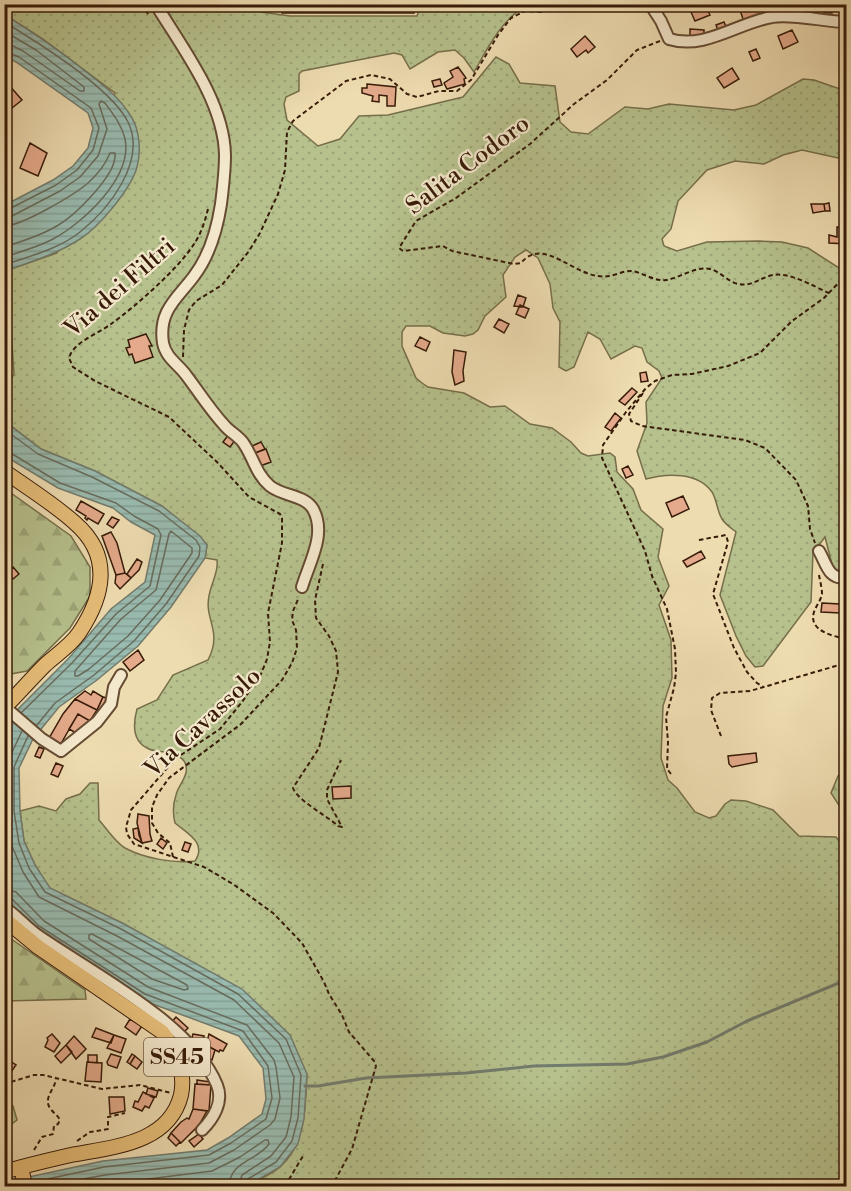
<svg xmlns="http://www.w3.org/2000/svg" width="851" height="1191" font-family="'Libre Bodoni',serif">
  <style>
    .green { fill: url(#green-dots); stroke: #766e4a; stroke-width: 1.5 }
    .forest { fill: url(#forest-firs); stroke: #766e4a; stroke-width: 1.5 }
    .water { fill: url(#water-rules); stroke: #727b6d; stroke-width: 1.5 }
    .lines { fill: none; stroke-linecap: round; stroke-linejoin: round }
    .shore { stroke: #686b5c; stroke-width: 1.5 }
    .stream { stroke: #727b6d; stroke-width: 3 }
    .building { fill: #e4aa8b; stroke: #371b08; stroke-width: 1.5 }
    .minor-casing { stroke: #654b32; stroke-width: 14 }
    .major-casing { stroke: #371b08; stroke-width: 16 }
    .path { stroke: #371b08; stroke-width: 2; stroke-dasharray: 4.5 3; stroke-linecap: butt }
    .minor { stroke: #f4e8cc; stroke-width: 10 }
    .major { stroke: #e7be78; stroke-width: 14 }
    .labels { text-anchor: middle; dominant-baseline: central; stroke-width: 4.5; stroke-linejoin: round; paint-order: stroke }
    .shield { fill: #f4e8cc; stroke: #705843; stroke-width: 1.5 }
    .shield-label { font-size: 22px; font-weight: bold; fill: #371b08 }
    .street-label { font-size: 24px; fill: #371b08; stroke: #f4e8cc }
  </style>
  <defs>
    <pattern id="green-dots" width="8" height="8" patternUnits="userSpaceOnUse" patternTransform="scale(1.5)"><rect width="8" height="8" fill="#b6c18d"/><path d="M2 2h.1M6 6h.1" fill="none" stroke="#9da578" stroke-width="1.8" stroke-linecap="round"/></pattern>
    <pattern id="forest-firs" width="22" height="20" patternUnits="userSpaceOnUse" patternTransform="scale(1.5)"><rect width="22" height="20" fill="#b6c18d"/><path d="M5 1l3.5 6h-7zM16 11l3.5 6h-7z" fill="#9da578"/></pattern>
    <pattern id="water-rules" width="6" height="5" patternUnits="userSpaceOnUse" patternTransform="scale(1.5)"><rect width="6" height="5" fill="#99bbb0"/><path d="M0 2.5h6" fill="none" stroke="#84a096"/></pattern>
  </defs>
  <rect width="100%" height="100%" fill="#eedcb1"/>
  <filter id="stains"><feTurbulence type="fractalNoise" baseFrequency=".00333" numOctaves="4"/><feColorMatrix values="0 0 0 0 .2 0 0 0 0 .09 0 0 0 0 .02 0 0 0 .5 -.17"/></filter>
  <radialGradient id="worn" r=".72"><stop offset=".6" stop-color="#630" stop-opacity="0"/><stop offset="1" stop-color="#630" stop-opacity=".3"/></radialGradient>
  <path class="green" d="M5 4H260L261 12 290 16H417L421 5H559C547 8 533 4 522 9 502 19 485 53 474 72L464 58 455 50 438 52 410 69 402 55 394 53 302 71 299 74V91L286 97 284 104 287 120 318 146 340 139 359 116 388 115 463 97 496 57 509 64 520 83 555 86 560 122 571 132 588 134 625 107 648 109 669 104 734 110 756 105 803 79 814 80 846 91V154L838 158 802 150 783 155 764 164 735 161 707 170 678 201 671 229 662 239 664 246 677 251 707 242 759 241 782 242 808 248 839 268 846 269V574L834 572 825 537 813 553 811 602 763 666 755 667 746 656 736 636 720 595 736 532C731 528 725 524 722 519 717 511 717 500 712 492 698 472 667 473 646 479L637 451 647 423 646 402 662 378 659 371 647 362 642 348 635 346 611 359 600 339 588 332 574 367 566 371 559 367 560 322 553 308 550 284 538 258 526 250 515 257 503 275 506 297 485 316 478 330 473 334 465 336 443 333 430 326H406L402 332V346L416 378 422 383 428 387 464 393 490 407 505 406 530 424 552 428 571 442 581 453 588 456 610 453 615 457 617 472 633 489 641 510 663 529 658 557 669 586 659 605 671 640 672 678 663 706 661 758 668 780 677 788 695 812 709 818 716 816 725 804 731 800 746 801 773 810 799 836 836 837 846 850V1186H247C258 1180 271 1175 280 1167 307 1143 305 1106 307 1074L168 949 124 924 49 888 35 865 24 841 20 811 39 806 56 811 66 799 80 794 90 783H98L99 820C107 829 115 842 125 848 143 858 175 864 195 861 207 843 188 834 175 823 173 815 173 804 176 795 178 785 192 773 184 761 174 749 161 754 149 749 132 742 133 724 137 709L157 700 173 675 208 660C223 631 204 620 209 596 211 583 219 572 217 560L205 558 207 545 162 506 95 471 41 449 5 421V389L14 374 9 299 5 290V271L57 253 115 93 43 39 5 15Z"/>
  <path class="forest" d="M4 488 71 536 90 567V596L70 628 27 671 5 675Z
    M846 771V813L842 810 831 793 838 776Z
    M4 934 85 990 86 999 5 1001Z
    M13 1106 17 1120 5 1129V1107Z"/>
  <path class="water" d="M5 15C31 31 56 48 80 67 101 83 119 96 132 118 140 132 141 152 137 167 131 189 99 227 80 239 57 254 31 262 5 271V205L53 180 73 166 88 148 93 128 88 113 16 62 5 56Z
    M4 421 41 449 95 471 162 506 200 536 207 545 205 558 171 607 138 646 97 680 59 707 33 739 19 768 20 811 24 841 35 865 50 888 124 924 242 989 290 1035 307 1074 304 1119 298 1144 280 1167 247 1186H5V1182L103 1161 207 1150 228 1138 262 1114 266 1099 263 1068 239 1036 142 1000 35 931 5 900V722L68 659 111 609 145 582 155 535 131 522 113 508 58 488 5 456Z"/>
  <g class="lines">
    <path class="shore" d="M4 22C39 43 111 88 128 122 147 161 109 209 80 232 59 249 30 256 4 265
      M4 31 36 50 84 87V91H80L23 51 11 45 4 44
      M4 51 19 57 91 108 99 128 93 150 77 170 56 185 9 209 4 210
      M4 217 12 216 60 191 80 177 98 156 107 129 99 104 101 101 105 103C113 114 122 125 125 139 133 177 83 223 53 239 38 247 20 252 4 257
      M4 226C22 226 74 195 88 183 97 175 106 163 110 153H115C116 165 107 177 100 186 69 224 50 233 4 247
      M4 429 38 454 92 477 159 511 196 540 200 547 199 556 166 604 134 641 94 675 55 703 37 725
      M4 451 9 452 60 483 116 503 134 516 158 529 161 535 150 586 116 614 72 663 22 712
      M171 531 192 548V553L160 600 128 636 89 669 78 676H75V671L121 619 156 590 169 534Z
      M22 731 6 765V812L12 846 23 872 39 897 117 936 234 1000 279 1043 294 1077 291 1117 286 1137 271 1156 242 1175 238 1186
      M28 736 14 767V811L19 843 29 868 45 892 121 929 238 994 286 1039 301 1075 298 1118 292 1141 276 1162 248 1179 245 1186
      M4 889 16 892 44 921 148 987 247 1025 274 1060 276 1067 280 1098 275 1119 270 1125 234 1150 209 1163 105 1175 45 1186
      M4 896 11 898 39 926 145 994 243 1031 268 1066 272 1098 266 1119 231 1143 209 1155 104 1167 33 1182
      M92 934 187 985 188 989 184 990 152 979 89 939V935Z
      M92 1186 212 1171 240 1157 265 1140H268L269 1144C257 1161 230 1161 229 1186"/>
    <path class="stream" d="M305 1086H318L366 1078 466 1073 534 1066 627 1064 663 1057 707 1042 747 1021 846 980"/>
  </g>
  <path class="building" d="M263 4H414V13H282V10H263Z
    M756 4H762L766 18 745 25 740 10Z
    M779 4 780 13 769 14 768 5Z
    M824 4H833L832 13H824Z
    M706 6 710 15 695 21 691 12Z
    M797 7H806L805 14H797Z
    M724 22 727 29 719 33 716 25Z
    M690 29 704 30V38L690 37Z
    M792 30 798 42 783 49 778 36Z
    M585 36 595 47 588 53 586 50 577 57 571 49Z
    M756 49 760 58 753 61 749 52Z
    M458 67 466 78 464 79 465 84 447 89 444 83 453 77 450 71Z
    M732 68 739 79 724 88 717 78Z
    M440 79 442 85 434 87 432 81Z
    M8 84 22 100 12 108 4 99V87Z
    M367 84 396 87 395 106H387V96L379 95V102L372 101 373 96 362 93V88H367Z
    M30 143 47 153 38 176 20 168Z
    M829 203 830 211H825L824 204Z
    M811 204H824L825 211 813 213Z
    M837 227 846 228V244L829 243V235L837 237Z
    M518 295 526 298 523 307 514 306Z
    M520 305 529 309 525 318 516 314Z
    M499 319 509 324 504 333 494 327Z
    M146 334 152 346H149L153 357 135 363 132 354 129 355 126 348 130 347 128 340Z
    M420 337 430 342 426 351 415 346Z
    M454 350 466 352 463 371 464 381 455 385 452 372Z
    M646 372 648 381 641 382 640 373Z
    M632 388 637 392 625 405 619 401Z
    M615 413 621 418 611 431 605 427Z
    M229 434 236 439 230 447 223 442Z
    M261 442 265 449 255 453 252 446Z
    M266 449 271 462 260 466 255 453Z
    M628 466 633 475 626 478 622 469Z
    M683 496 689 509 672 517 666 503Z
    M81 501 104 514 98 524 88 518 87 520 85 518 86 516 76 510Z
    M112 517 119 520 113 528 107 524Z
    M111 532 117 543 125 573 116 575 102 536Z
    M701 551 705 558 687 567 683 561Z
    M137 559 142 562 139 570 131 578 127 574Z
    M13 567 19 574 13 579 7 572Z
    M125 573 131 578 120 589 115 583 116 575Z
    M822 603 840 604V613L821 612Z
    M138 650 144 660 130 671 123 662Z
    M85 691 91 695 93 691 103 697 97 710 75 699Z
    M103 697 107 698 101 710H97Z
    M75 699 97 710 90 721 78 714 59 747 48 740 63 714Z
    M78 714 90 721 76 733 69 729Z
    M39 747 44 749 40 758 35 756Z
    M756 753 757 762 732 767 729 764 728 756Z
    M56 763 63 766 58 777 51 774Z
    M351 786V798L333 799 332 787Z
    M138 814 149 816 150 834 152 841 142 843 137 823Z
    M138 828 139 835 142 843 134 838 133 829Z
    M161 838 167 843 163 849 157 844Z
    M185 842 191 844 188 852 182 850Z
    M176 1017 188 1028 183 1033 172 1022Z
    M130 1019 142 1026 136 1035 125 1027Z
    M96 1028 114 1035 111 1043 92 1037Z
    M52 1034 60 1043 54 1052 45 1047 48 1040 47 1038Z
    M193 1034 204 1036 205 1052 193 1048 191 1041Z
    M209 1034 227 1044 223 1051 220 1050 219 1052 206 1045Z
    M114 1035 126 1039 121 1053 107 1048Z
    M74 1036 86 1049 76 1059 66 1045Z
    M66 1045 72 1052 61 1063 55 1056Z
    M206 1045 215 1050 212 1060 205 1057Z
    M111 1054 121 1057 117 1068 108 1065 107 1062Z
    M132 1054 135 1056 130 1064 127 1062Z
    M88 1055H97V1063L88 1062Z
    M135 1056 142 1062 137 1069 130 1064Z
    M4 1057 16 1065 11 1072 8 1070 4 1076Z
    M87 1062 102 1063 101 1082 85 1081Z
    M197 1080 211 1082 210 1085 197 1084Z
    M195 1084 211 1085 209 1111 193 1109Z
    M148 1088 158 1091 156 1097 146 1094Z
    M143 1092 154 1098 149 1108 145 1106 142 1111 133 1107 135 1101 138 1102Z
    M109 1097H124L125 1111 110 1114Z
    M193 1109 207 1111 199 1125 181 1143 171 1133 181 1122 187 1118 189 1119Z
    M171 1133 180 1142 176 1146 168 1138Z
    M199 1134 203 1139 194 1147 189 1141Z"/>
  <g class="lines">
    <defs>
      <path id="minor" d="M158 4V8C184 50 224 103 225 155 225 171 223 188 221 204 217 230 210 255 194 276 178 298 158 310 163 343 166 358 178 364 186 375 199 392 210 410 225 426 230 432 240 437 244 444 254 459 256 474 270 486 282 496 305 495 313 509 327 534 309 563 302 587
        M650 4 661 21 669 39C705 50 737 23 772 17 791 13 826 22 846 22
        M819 551C827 565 828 579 846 578
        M5 707 42 739 61 751 97 722 111 704 114 687 121 675
        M4 907C16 915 25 926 36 934 90 972 192 1023 217 1085 224 1102 213 1119 202 1130"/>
      <path id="major" d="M4 471C28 488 54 504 75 523 113 556 104 596 79 633 71 645 56 655 45 665 31 679 18 694 4 708
        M4 919 38 947 162 1032C176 1050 186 1071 181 1095 169 1144 112 1147 71 1155 49 1160 27 1165 4 1172
        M21 1167 25 1186"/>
    </defs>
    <use href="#minor" class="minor-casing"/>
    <use href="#major" class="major-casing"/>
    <path class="path" d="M142 4 148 14
      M660 41 637 50 607 80 574 104 530 144 456 198 416 221 399 248 403 251 443 246 452 251 514 264 521 263C545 234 577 282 609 276 616 275 623 271 631 271 642 272 655 282 666 280 680 278 695 266 710 269 720 271 728 282 738 284 752 287 759 278 773 275 790 272 813 286 829 293
      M208 209C205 221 201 234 194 244 179 268 135 307 111 324 98 334 73 342 69 358L73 367 95 381 169 417 217 462 249 497 280 514 282 518V543L268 613 270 642 267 659 261 674 242 702 220 729 175 759 131 810 126 827 127 834 134 844 204 867 233 884 273 913 302 943 324 982 329 994 342 1015 349 1032 374 1061 376 1066 352 1149 332 1186
      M183 357 184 330 189 310 196 301 222 285 249 251 260 233 278 194 285 170 287 132 293 121 346 81 371 75 390 79 407 94 417 97 439 91H457L471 80 498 35 511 18 525 11 541 12 571 4
      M643 393 629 414 631 421 642 426 745 440 765 448 796 480 808 506 810 529 815 543
      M699 540 726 535 728 542 713 594 734 648 747 672 757 683 763 687
      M323 564 315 600 316 618 329 636 336 651 338 672 319 748 293 788C298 801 326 815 338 826L342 827 327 799V790L341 760
      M819 575C820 581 822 588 822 594 821 600 816 606 814 612 808 631 833 636 846 639
      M721 736 711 710 712 698 720 693 750 691 846 663
      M671 774 667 769 668 742 666 717 674 688 676 673 675 649 667 609 652 576 645 551 602 458 603 445 626 412 646 388 655 381 672 375 692 374 728 366 760 353 792 321 824 298 846 275
      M173 857 170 843 158 833 152 823V807L157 795 169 778 241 724 282 680 292 663 297 648 296 630 292 620 293 611 299 597
      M4 1084 34 1075H43L102 1089 140 1085 171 1093
      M77 1141 90 1132 108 1129V1117L125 1113
      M34 1150 42 1137 53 1134 54 1126 58 1124 60 1120C57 1114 53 1113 50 1108 43 1098 55 1089 56 1079
      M285 1186 303 1156"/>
    <use href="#minor" class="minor"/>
    <use href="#major" class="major"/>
  </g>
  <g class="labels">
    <rect class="shield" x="144" y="1038" width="66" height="38" rx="4.5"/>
    <g class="shield-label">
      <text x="177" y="1057">SS45</text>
    </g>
    <g class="street-label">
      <text transform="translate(468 165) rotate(-37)">Salita Codoro</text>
      <text transform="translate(120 288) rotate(-41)">Via dei Filtri</text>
      <text transform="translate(203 723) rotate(-43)">Via Cavassolo</text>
    </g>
  </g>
  <rect width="851" height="1191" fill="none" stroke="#eedcb1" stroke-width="24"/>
  <rect x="6" y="6" width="839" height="1179" fill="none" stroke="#371b08" stroke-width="3"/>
  <rect x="12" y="12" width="827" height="1167" fill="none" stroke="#371b08" stroke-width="1.5"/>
  <rect width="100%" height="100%" filter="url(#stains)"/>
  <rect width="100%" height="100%" fill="url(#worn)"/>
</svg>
